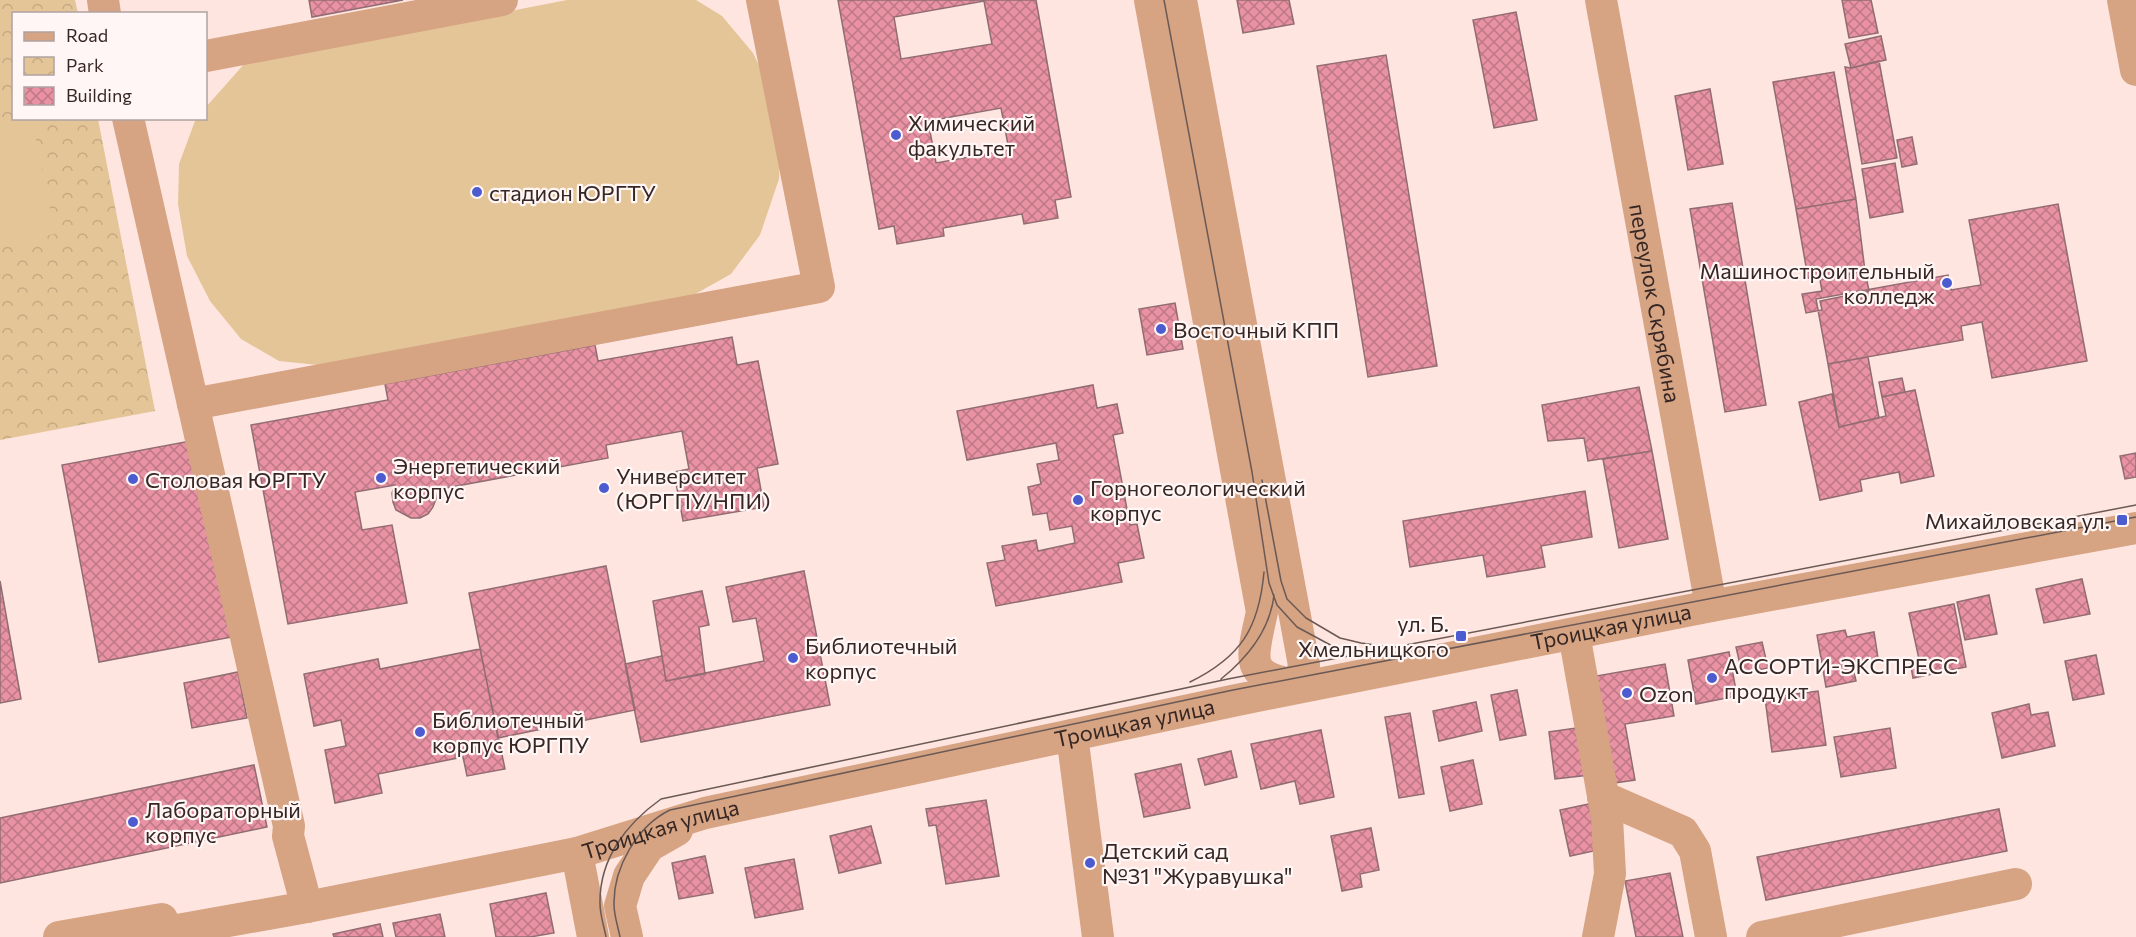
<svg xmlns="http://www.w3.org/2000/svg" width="2136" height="937" font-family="Commissioner,sans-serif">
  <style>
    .park { fill: url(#park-crowns) }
    .pitch { fill: #e4c597 }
    .building { fill: url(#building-cross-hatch); stroke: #916c73; stroke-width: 1.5; fill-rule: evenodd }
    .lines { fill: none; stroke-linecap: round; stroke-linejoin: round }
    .minor { stroke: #d6a383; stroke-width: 32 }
    .tram { stroke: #6a5955; stroke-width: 1.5 }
    .poi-dot { fill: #4d5bd1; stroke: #fff6f5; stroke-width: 2 }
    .labels { text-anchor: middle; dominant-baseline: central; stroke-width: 4.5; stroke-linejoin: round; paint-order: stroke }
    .poi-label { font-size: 22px; fill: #362724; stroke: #fff6f5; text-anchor: start }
    .street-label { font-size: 22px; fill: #362724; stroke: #fff6f5 }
  </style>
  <defs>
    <pattern id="park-crowns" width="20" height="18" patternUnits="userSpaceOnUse" patternTransform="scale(1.5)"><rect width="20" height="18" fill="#e4c597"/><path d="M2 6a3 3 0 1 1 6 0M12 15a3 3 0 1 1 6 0" fill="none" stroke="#c4a982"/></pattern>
    <pattern id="building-cross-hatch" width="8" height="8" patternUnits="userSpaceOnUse" patternTransform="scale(1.5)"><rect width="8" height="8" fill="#e892a3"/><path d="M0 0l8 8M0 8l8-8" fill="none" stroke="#bd7785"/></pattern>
  </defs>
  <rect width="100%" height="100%" fill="#fee5e0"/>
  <path class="park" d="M0 0H75L78 13 14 14V118L98 119 155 411 0 440Z"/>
  <path class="pitch" d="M567 0H696L722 16 753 53 774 97 781 133 779 179 760 235 731 274 690 297 328 366 279 361 241 339 210 301 187 256 178 204 179 164 195 121 197 119 206 118V107L245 63Z
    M13 118 32 119 55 234 0 244V121Z"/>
  <path class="building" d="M309 0H403L312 17Z
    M838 0H1036L1071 197 1055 200 1058 218 1024 224 1022 214 943 228 944 236 897 244 894 226 879 229ZM984 1 992 44 901 59 894 17ZM1001 108 1009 150 936 163 928 121Z
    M1237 0H1289L1294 24 1243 33Z
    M1842 0H1871L1878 33 1849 38Z
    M1516 12 1537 120 1494 128 1473 20Z
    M1881 36 1886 60 1851 68 1845 44Z
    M1386 55 1437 366 1368 377 1317 66Z
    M1879 61 1897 158 1862 164 1845 67 1851 68Z
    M1834 72 1856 199 1796 209 1773 82Z
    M1710 89 1723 164 1688 170 1675 96Z
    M1912 137 1917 164 1902 167 1897 140Z
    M1895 163 1903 212 1870 218 1862 169Z
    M1856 199 1865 271 1820 280 1808 278 1796 209Z
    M1732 203 1766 405 1725 412 1690 209Z
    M2058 204 2087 361 1992 378 1982 322 1961 326 1963 340 1828 364 1816 299 1948 275 1951 290 1981 285 1969 220Z
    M1865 271 1869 291 1820 301 1822 310 1806 313 1802 294 1822 291 1820 280Z
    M1175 303 1183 349 1147 355 1139 309Z
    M732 337 737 365 758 361 778 464 757 468 764 507 683 521 674 472 689 469 682 431 606 445 608 458 435 490 436 499 433 507 428 514 420 518H411L396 510 393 502 392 493 395 485 355 492 362 530 392 525 407 603 288 624 251 425 388 400 385 384 595 345 598 361Z
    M1868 357 1879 418 1839 427 1828 364Z
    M1902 378 1905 392 1882 397 1879 382Z
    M1093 385 1097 408 1117 404 1123 433 1113 435 1130 525 1137 524 1144 558 1118 563 1122 582 996 606 987 563 1005 560 1002 546 1036 540 1038 551 1075 543 1072 526 1050 530 1047 513 1033 515 1028 487 1041 484 1037 464 1059 460 1056 443 967 460 957 411Z
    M1639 387 1652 451 1588 461 1584 438 1548 441 1542 405Z
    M1915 390 1934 476 1901 483 1899 472 1860 480 1862 491 1820 500 1799 402 1832 394 1839 427 1886 416 1882 397Z
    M190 441 232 637 99 662 62 465Z
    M1652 451 1668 539 1619 548 1603 459Z
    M2136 453V477L2125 479 2120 456Z
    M1585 491 1592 537 1541 546 1545 567 1487 577 1483 555 1410 567 1403 521Z
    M606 566 635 710 498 738 469 593Z
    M804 571 830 705 641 742 625 664 662 656 666 681 764 661 756 618 733 622 726 587Z
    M2082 579 2090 614 2044 623 2036 589Z
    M0 581 21 699 0 703Z
    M702 591 709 625 699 627 705 674 666 681 653 601Z
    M1989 595 1997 634 1965 640 1957 602Z
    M1954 604 1966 667 1913 678 1910 661 1919 659 1909 613Z
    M1845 630 1847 637 1874 632 1878 658 1852 663 1856 681 1826 687 1817 635Z
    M1762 642 1768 668 1742 673 1736 647Z
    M480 649 505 769 467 776 463 757 378 774 382 793 335 803 325 750 346 746 341 720 314 726 304 674 378 659 380 669Z
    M1729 652 1737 696 1696 704 1688 660Z
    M2096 655 2104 694 2073 700 2065 661Z
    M1665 664 1674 716 1625 724 1635 780 1615 783 1596 676Z
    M238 672 247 718 192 728 184 683Z
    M1517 690 1526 735 1500 740 1491 695Z
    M1818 691 1826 745 1772 752 1765 698Z
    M1476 702 1482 731 1439 741 1433 711Z
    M2029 704 2031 715 2048 712 2055 746 2002 758 1992 713Z
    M1410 713 1424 794 1399 798 1385 717Z
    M1583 727 1590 775 1555 779 1549 732Z
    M1890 728 1896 768 1841 777 1834 737Z
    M1321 730 1334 797 1300 804 1295 781 1261 789 1251 744Z
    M1231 751 1237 777 1205 785 1198 759Z
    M1473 760 1482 804 1450 811 1441 767Z
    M1181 764 1190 808 1144 817 1135 774Z
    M254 765 267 827 0 883V818Z
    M986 800 999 876 946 884 936 825 929 826 926 809Z
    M1589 804 1598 850 1570 856 1560 810Z
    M1999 809 2007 851 1766 900 1757 857Z
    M871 826 881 863 839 873 830 836Z
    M1371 828 1379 870 1360 874 1362 887 1342 891 1331 836Z
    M705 856 713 893 679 899 672 863Z
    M794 859 803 909 755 918 745 868Z
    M1670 873 1683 937H1636L1625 881Z
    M546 893 554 933 530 937H496L490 904Z
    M440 914 445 937H396L393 923Z
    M380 924 383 937H334L333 934Z"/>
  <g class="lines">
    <g class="minor">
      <path d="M103 0 105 14"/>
      <path d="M1150 0 1262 612C1252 659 1242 678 1300 685"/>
      <path d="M1181 0 1304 665C1300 683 1296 684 1278 690"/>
      <path id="s1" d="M1601 0 1711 606"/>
      <path d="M2123 0 2136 70"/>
      <path d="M206 56 502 0"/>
      <path d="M128 118 193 404 819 287 762 0"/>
      <path d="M193 404 289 826 288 836 307 907"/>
      <path d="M1574 634 1607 818 1610 874 1598 937"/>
      <path d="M1072 735 1098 937"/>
      <path d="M1603 797 1683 832 1695 851 1711 937"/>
      <path d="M577 853 593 937"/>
      <path d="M59 937 162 919"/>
      <path id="s2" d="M138 937 307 907 577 853 705 813 1237 700 1711 606 2136 528"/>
      <path d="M627 937 620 906 629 876 649 846 677 830"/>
      <path d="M1762 937 2016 884"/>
    </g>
    <path class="tram" d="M1164 0 1252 472 1269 583 1277 605 1297 627 1336 648 1355 653
      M1262 480 1281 581 1287 599 1306 618 1340 638 1361 643 1382 646
      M1221 679C1247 658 1270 630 1274 595
      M1190 682C1241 657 1259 628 1264 572
      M606 937C604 926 600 915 600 904 599 859 626 824 661 799L1228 679 2136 505
      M620 937C618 927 614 915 614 905 613 868 637 826 670 810L1233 690 2136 517"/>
  </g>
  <g class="poi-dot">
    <circle cx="896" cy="135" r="6"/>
    <circle cx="477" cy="192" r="6"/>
    <circle cx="1947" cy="283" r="6"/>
    <circle cx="1161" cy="329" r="6"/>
    <circle cx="381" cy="478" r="6"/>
    <circle cx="133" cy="479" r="6"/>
    <circle cx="604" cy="488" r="6"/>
    <circle cx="1078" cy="500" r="6"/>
    <rect x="2116" y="514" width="12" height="12" rx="3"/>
    <rect x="1455" y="630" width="12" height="12" rx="3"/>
    <circle cx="793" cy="658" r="6"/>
    <circle cx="1712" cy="678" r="6"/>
    <circle cx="1627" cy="693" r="6"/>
    <circle cx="420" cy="732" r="6"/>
    <circle cx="133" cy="822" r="6"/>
    <circle cx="1090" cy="863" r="6"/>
  </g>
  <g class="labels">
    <g class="poi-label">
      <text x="908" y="122">Химический<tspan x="908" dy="25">факультет</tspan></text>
      <text x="489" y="192">стадион ЮРГТУ</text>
      <text x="1935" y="270" text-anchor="end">Машиностроительный<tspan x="1935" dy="25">колледж</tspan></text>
      <text x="1173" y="329">Восточный КПП</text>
      <text x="393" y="465">Энергетический<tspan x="393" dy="25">корпус</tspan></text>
      <text x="616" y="475">Университет<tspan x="616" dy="25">(ЮРГПУ/НПИ)</tspan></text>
      <text x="145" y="479">Столовая ЮРГТУ</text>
      <text x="1090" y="487">Горногеологический<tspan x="1090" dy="25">корпус</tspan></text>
      <text x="2110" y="520" text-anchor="end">Михайловская ул.</text>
      <text x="1449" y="623" text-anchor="end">ул. Б.<tspan x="1449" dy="25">Хмельницкого</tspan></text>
      <text x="805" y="645">Библиотечный<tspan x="805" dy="25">корпус</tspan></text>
      <text x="1724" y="665">АССОРТИ-ЭКСПРЕСС<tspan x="1724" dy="25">продукт</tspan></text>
      <text x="1639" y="693">Ozon</text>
      <text x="432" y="719">Библиотечный<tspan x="432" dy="25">корпус ЮРГПУ</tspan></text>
      <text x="145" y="809">Лабораторный<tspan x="145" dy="25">корпус</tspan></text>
      <text x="1102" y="850">Детский сад<tspan x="1102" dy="25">№31 "Журавушка"</tspan></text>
    </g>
    <g class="street-label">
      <text stroke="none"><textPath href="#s1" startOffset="308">переулок Скрябина</textPath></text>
      <text stroke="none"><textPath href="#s2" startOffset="1506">Троицкая улица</textPath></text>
      <text stroke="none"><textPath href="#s2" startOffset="1020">Троицкая улица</textPath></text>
      <text stroke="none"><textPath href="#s2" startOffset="534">Троицкая улица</textPath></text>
    </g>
  </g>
  <rect x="12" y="12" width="195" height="108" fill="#fff6f5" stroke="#afa3a1" stroke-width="1.5"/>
  <rect x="24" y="32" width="30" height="9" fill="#d6a383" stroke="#afa3a1" stroke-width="1.5"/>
  <text x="66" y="42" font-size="18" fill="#362724">Road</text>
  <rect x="24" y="57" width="30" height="18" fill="url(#park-crowns)" stroke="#afa3a1" stroke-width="1.5"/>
  <text x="66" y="72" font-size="18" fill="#362724">Park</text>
  <rect x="24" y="87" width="30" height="18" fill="url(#building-cross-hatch)" stroke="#afa3a1" stroke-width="1.5"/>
  <text x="66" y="102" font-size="18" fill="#362724">Building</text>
</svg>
